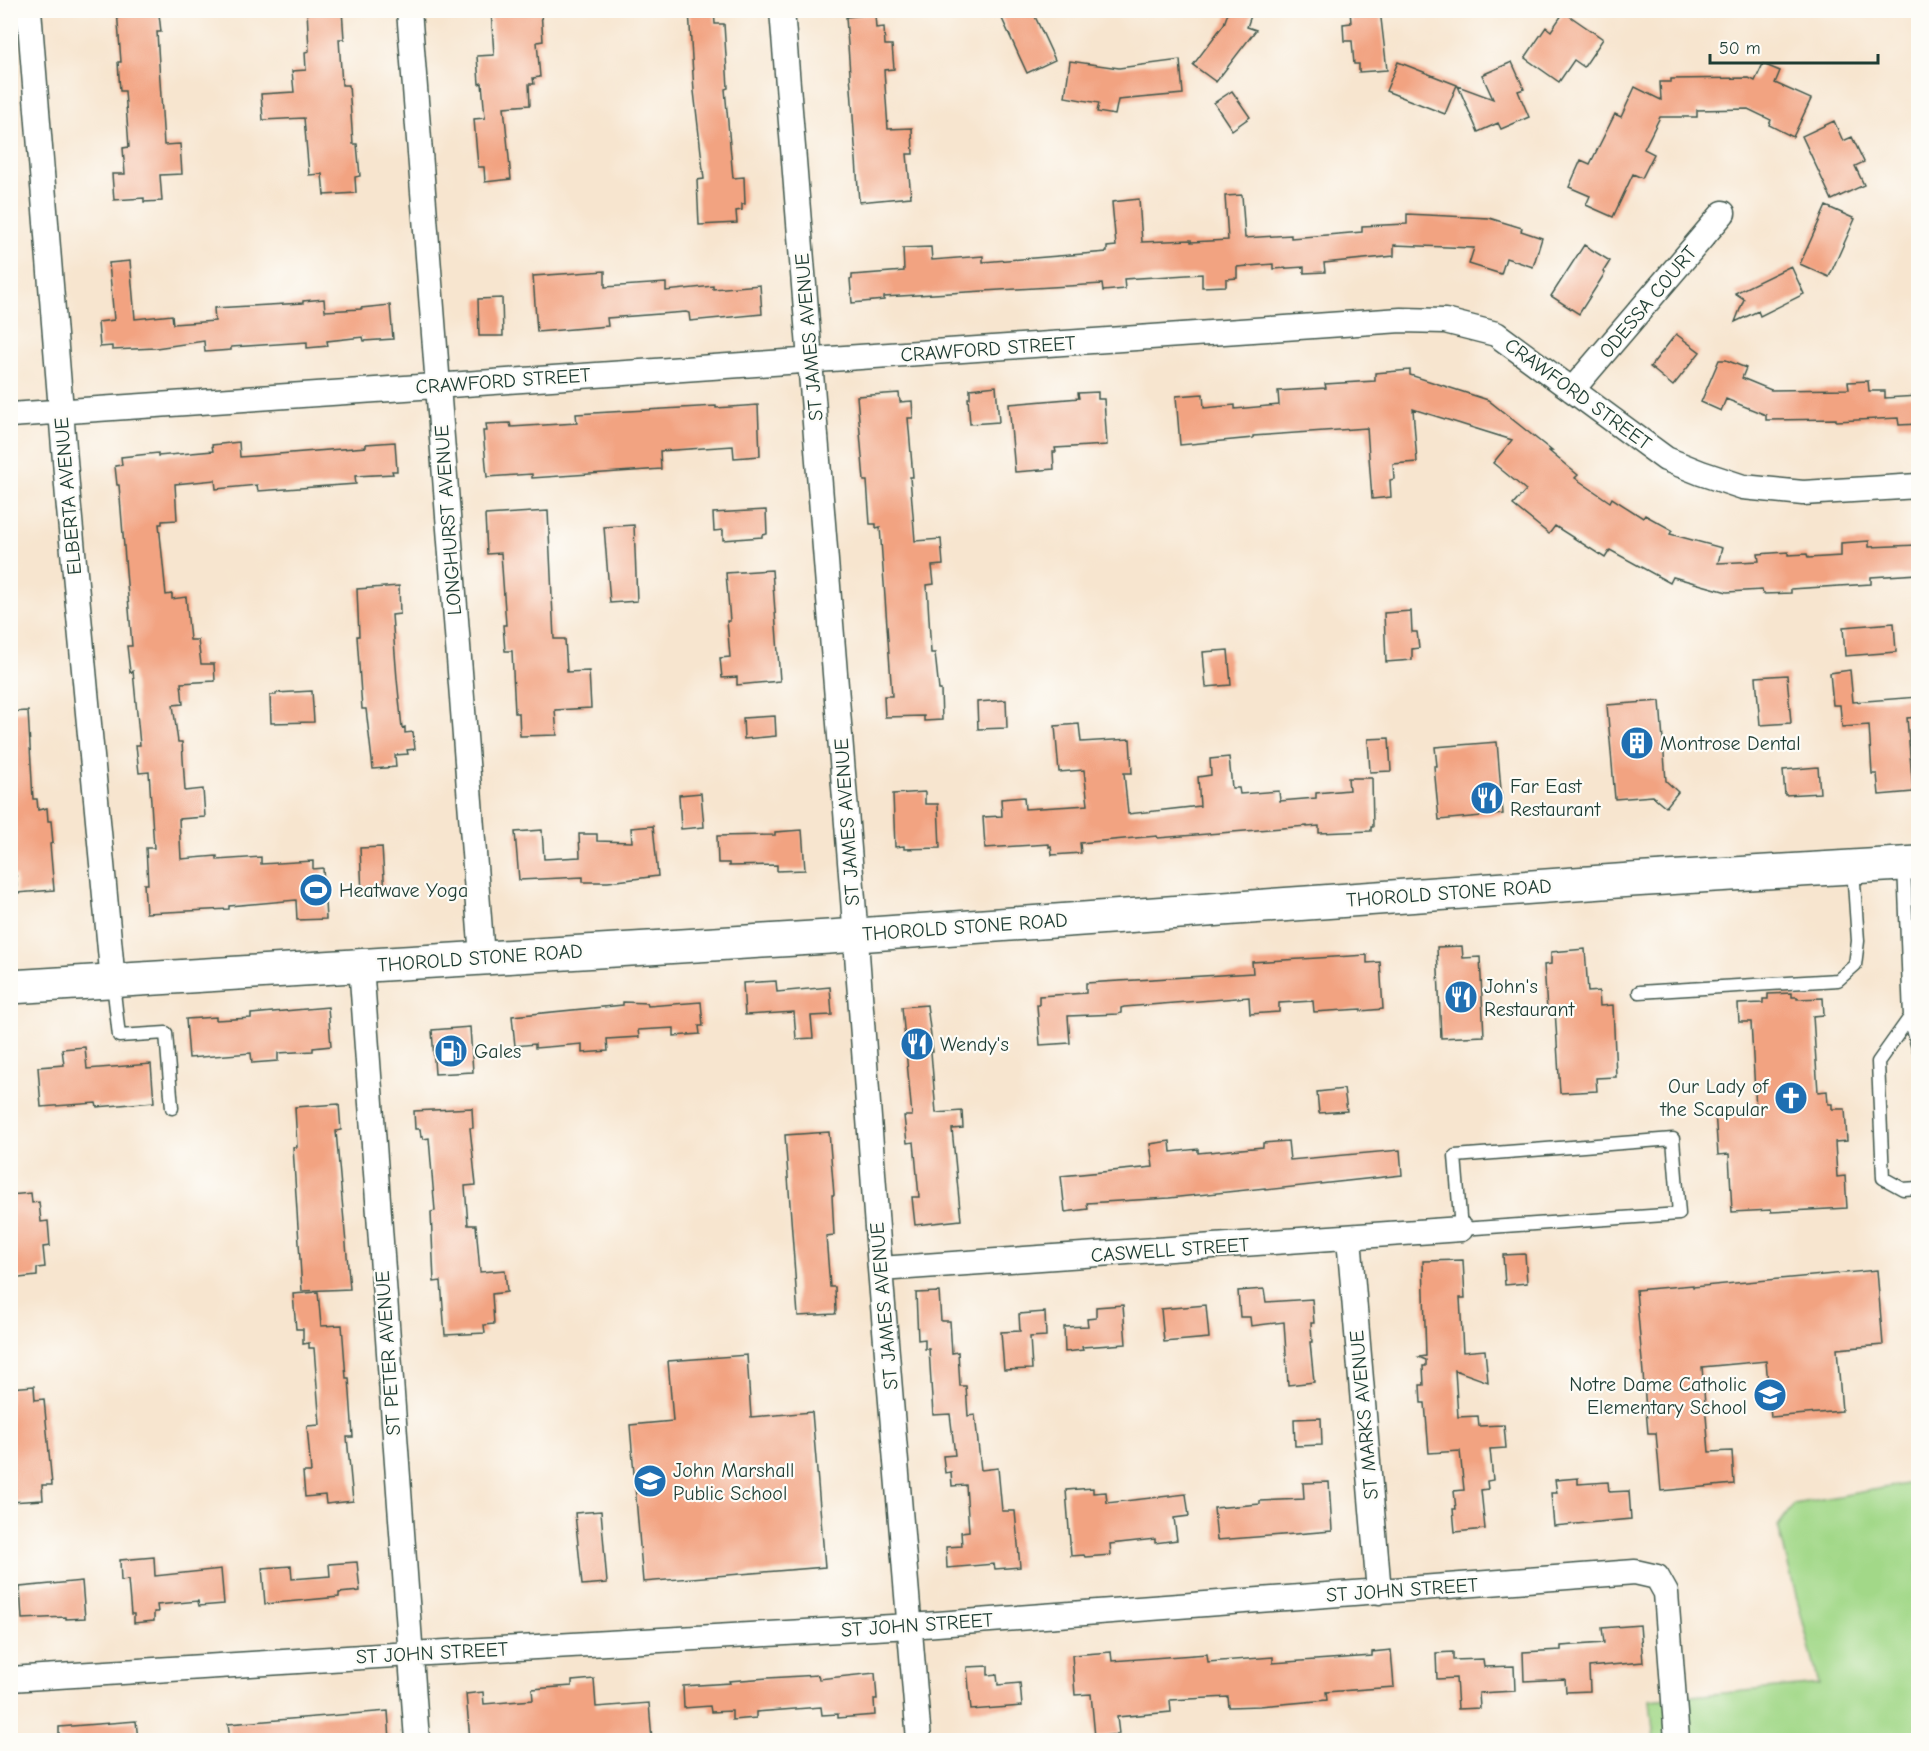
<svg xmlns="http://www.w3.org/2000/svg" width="1929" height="1751" font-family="'Comic Neue',sans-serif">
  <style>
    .green { fill: #a2d888; stroke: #608a5e; stroke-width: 1.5 }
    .building { fill: #f2a381 }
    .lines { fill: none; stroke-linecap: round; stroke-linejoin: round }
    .service-casing { stroke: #3f564b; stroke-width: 15 }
    .minor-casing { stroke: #3f564b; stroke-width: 27 }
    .secondary-casing { stroke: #3f564b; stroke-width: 36 }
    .service { stroke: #fff; stroke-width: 12 }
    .minor { stroke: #fff; stroke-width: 24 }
    .secondary { stroke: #fff; stroke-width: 33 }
    .labels { text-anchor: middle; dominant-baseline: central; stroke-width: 4.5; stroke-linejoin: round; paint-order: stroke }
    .street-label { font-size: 20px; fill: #1f3d34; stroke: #fdfcf7 }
    .poi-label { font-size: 20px; fill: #1f3d34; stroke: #fdfcf7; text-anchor: start }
  </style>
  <rect width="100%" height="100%" fill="#fdfcf7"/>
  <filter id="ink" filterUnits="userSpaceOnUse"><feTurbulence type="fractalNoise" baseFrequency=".0167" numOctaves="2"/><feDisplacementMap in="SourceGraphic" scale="12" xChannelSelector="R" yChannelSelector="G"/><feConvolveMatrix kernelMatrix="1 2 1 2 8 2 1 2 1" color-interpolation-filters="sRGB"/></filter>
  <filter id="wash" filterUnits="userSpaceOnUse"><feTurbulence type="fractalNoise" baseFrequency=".008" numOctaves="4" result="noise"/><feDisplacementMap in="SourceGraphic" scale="24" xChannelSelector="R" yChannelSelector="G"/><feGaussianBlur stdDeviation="1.35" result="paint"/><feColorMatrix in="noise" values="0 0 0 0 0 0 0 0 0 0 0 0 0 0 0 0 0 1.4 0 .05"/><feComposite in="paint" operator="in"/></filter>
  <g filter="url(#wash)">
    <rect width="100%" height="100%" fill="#f7e5cf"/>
    <path class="green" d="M1918 1482V1671L1910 1674H1918V1740H1654L1650 1700 1819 1684 1778 1526 1794 1504Z"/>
    <g id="blocks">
      <path class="building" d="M117 10H151V14H159L161 32H157L164 145 180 144 182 174 160 175 162 201 144 202V198L114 200 112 174H125L123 148 129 147 125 91H120L118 62H121Z
        M307 10H342L344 39H339L342 85H349L353 144H357L360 176 355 177 356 193 324 195 322 174 309 175 304 118 263 120 261 94 294 92 292 71 306 70 305 52 309 51Z
        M491 10H541L543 41 537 42 540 77 533 78 534 84H529L530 105 504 107 511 179 485 182 484 167H478L474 119 485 118 482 83 479 84 477 56 494 55Z
        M689 10H714L715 24H724L728 88 725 89 733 178 744 177 745 204H742V210L736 211 737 223 699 225 697 180 704 179 694 91Z
        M998 10H1032L1055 60 1027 73Z
        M1229 10H1253L1247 27 1256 30 1216 82 1193 65 1224 24Z
        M1350 10H1380L1387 70 1359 72V64H1354L1352 41H1344L1343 24 1351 23Z
        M1564 12 1603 39 1584 67 1574 60 1559 82 1525 58 1546 27 1551 31Z
        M875 14 876 28 884 27 885 45H892L894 69 884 70 888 129 912 128 913 154H907L911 197 859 202 846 17Z
        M1180 60 1183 94 1118 100 1115 115 1097 112 1099 103 1065 97 1070 61 1119 68Z
        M1398 62 1457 85 1445 114 1386 91Z
        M1512 62 1524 89 1518 91 1529 117 1501 129 1498 123 1478 132 1458 86 1493 99 1482 75Z
        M1763 64 1780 71 1775 83 1811 99 1793 137 1769 125 1771 120 1748 109 1697 110V117H1660L1644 149 1654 154 1642 178 1633 174 1613 217 1586 205 1590 196 1569 187 1581 160 1590 164 1615 114 1621 117 1635 87 1661 100 1660 82H1671V79L1749 78 1755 81Z
        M1232 91 1250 117 1232 130 1214 103Z
        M1834 121 1843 141 1852 137 1864 162 1855 166 1864 185 1832 200 1802 136Z
        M1242 195 1245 238 1291 235V238L1362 232V226L1407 224V214L1489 218 1522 228 1521 231 1542 238 1533 267 1506 258 1501 274 1469 264 1474 248 1394 245V256L1324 263 1325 272 1304 273V267L1273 269V264L1237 267V278L1226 279V286L1202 287V274L1124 279 1125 289 1103 291 1102 284 884 297V300L852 303 850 279H852V275L904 271 903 248 931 247 932 260 983 256V262L1107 252V247L1116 246 1112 202 1139 199 1142 242 1191 240V242L1228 240 1225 196Z
        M1826 206 1855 219 1829 277 1800 264Z
        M1584 245 1610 261 1603 272 1605 273 1579 314 1551 296Z
        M130 261 135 319 172 315 173 324 215 321 214 308 303 303V301L324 299 325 311 361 309V308L390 305 393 339 364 341 363 337 327 341 328 346 307 348V342L231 347V350L205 352 204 341 156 348 112 350V346L100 347 98 322 114 320 109 263Z
        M1791 266 1804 294 1760 316 1758 311 1735 322 1744 299 1735 293Z
        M605 271V287L666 283V291L713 286V289L760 285 762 314 690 321 689 313 686 312 607 318 608 326 537 332 533 276Z
        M502 298 503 336H479L478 299Z
        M1676 334 1700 352 1673 386 1650 367Z
        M1719 360H1726L1746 368 1742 378 1771 390 1849 389 1848 382 1868 381 1869 391H1885V398L1918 396V424L1899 425 1898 418 1836 421V419L1766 420V415L1726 399 1721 411 1701 402Z
        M1410 370V375L1488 400 1552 451H1549L1578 475 1575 478 1610 502 1612 498 1643 518 1645 515 1672 530 1670 534 1722 548 1718 563 1759 561 1758 554 1788 552V555L1807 554 1808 558 1841 556V543L1869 541V547L1918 545V574L1871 577V584L1791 589V593L1763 594 1762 590 1727 592 1673 577 1670 583 1610 550 1605 558 1555 526 1549 534 1513 505 1526 490 1493 463 1512 440 1413 409 1417 462 1393 464 1394 479 1390 480 1391 497 1372 499 1367 428 1253 436V438L1180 445 1176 396 1203 394 1204 408 1235 405V409L1279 405 1278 391 1326 388 1325 384 1375 381V373Z
        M996 386 999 422 970 424 968 398H970V389Z
        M1098 392V399H1104L1107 445 1055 448 1056 452H1053L1054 469 1015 472 1009 404 1079 398 1078 393Z
        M899 393 900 402 912 401 913 418H908L913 477H910L915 541 941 539 943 565 932 566 934 584 927 585 931 653H935L939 690H941L942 720 924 721V716L885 717 884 696H892L880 527 876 528V524H870L867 481H864L857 396Z
        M758 405 760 456 734 458 733 446 660 451 661 469 532 478V474L487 477 483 431H487L486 424 510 423 511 427 577 423 576 414 716 406V408Z
        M239 442 240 457 366 447V444L395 442 397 471H392L393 474 355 476 356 484 258 491 257 485 216 489 215 480 175 484 177 520 162 521V524H159L166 595 172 594V599L186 597 190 640H198L201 664H214L215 681 181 683 183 704 173 705 178 742H182L185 791 203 789 205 817 179 819 181 859 217 856V860L261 857V864L313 861V869L323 868 326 919 297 920 296 900 229 906V909L146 913 144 884H148L146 848H154L149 772 139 773 136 745H140L133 671 130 672 127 646H132L119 485H117L115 466 122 465 121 457 158 453V456L213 451 212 445Z
        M766 510 767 534 762 535V537L723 540V530L714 531 713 513Z
        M548 511 554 639H565L567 672 589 671 591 708 555 710 557 735 520 736 519 713H515L512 651H505L503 625H506L501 553 487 554 485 515Z
        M634 525 637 601 610 603 604 527Z
        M772 570 780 681 737 685V677L722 678 720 658 730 657 727 621H730L726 573Z
        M399 586 400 614 392 615 397 679 402 728 405 727V733L413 732 415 749 407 750 408 754 395 755 396 767 373 769 366 709H362L357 636H359L357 589Z
        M1411 611 1412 632H1417L1419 648 1412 649V660L1386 662 1384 613Z
        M1894 623 1896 652 1845 656 1843 627Z
        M1228 650 1231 685 1206 687 1203 652Z
        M1850 670 1853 702 1918 697V717L1907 718 1913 792 1879 795 1877 774H1872L1869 725 1842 727 1840 705H1833L1830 673Z
        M1787 675 1791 723 1760 725 1756 677Z
        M312 691 314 722 271 723 270 695H276V693Z
        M1006 700 1007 728 978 729 977 702Z
        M1660 701 1666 781 1678 792 1666 807 1653 796 1615 799 1607 705Z
        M28 711 33 799H37L38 810 47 808 48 821H51L53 843 50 844 54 890 17 893 16 876H10V712Z
        M775 716 776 736 744 739 743 718Z
        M1079 724 1081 742 1130 739 1132 773H1124L1128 814 1200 806 1198 777 1211 775 1210 759 1229 757 1232 788H1239L1240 794 1279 791 1280 801 1316 798V793L1349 790 1348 778H1372L1373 827H1371V831L1319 833V826L1307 827V826L1158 838 1157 836 1080 843 1081 853 1052 855 1051 846 1049 847V844L985 848 983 817 1002 816 1001 799 1024 797 1025 809 1088 805 1084 770 1059 772 1055 726Z
        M1389 738 1391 771 1370 772 1368 739Z
        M1497 742 1503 814 1439 820 1434 766H1437L1435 747Z
        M1818 767 1820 793 1785 795 1783 770Z
        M925 792V804H938L940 848 904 849V846L895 847 893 794Z
        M701 793 704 827 681 829 679 795Z
        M653 826 658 876 608 882H583V877L519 880 515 832 542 830 544 859 580 857 579 834H597V841L632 842 631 828Z
        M802 830 805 870 777 871V865L729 866V863H718L717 836 775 835V832Z
        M382 847 385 894 362 895 360 848Z
        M1462 946 1463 958 1480 957 1484 1036 1441 1038 1437 947Z
        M1585 949 1588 992 1599 991 1600 1006 1613 1005 1616 1077 1596 1078 1597 1091 1560 1093 1555 1009 1547 1010 1544 965 1551 964V952Z
        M1367 955V963L1380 962 1383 1009 1361 1011V1009L1314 1012 1313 1001 1279 1003V1012L1250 1014 1249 997 1124 1007 1121 1008V1013L1118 1014 1068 1016 1070 1043 1040 1045 1037 1005H1039V996L1086 993V983L1253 973 1252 962Z
        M776 981 777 992 830 987 832 1015 811 1016 813 1038 796 1039 794 1012 745 1015 743 983Z
        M1792 993V997H1797V999L1823 998 1824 1015 1813 1016 1818 1092 1827 1091 1828 1104H1832V1109H1845L1847 1141 1835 1142 1837 1177 1845 1176 1847 1208 1771 1212V1210L1732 1212 1729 1154 1718 1155 1715 1111 1756 1109 1751 1022H1739L1738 1004 1763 1003V999H1768V994Z
        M623 1002 647 1003 648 1006 701 1002 703 1026H699L700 1034 674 1036V1028L638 1030 639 1037 607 1039 608 1051 582 1053V1044L535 1048V1044L515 1046 512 1016 623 1005Z
        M927 1005 933 1052H931L936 1113 962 1111 963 1128 952 1129 961 1220 915 1225 912 1197H919L914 1142 907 1143 904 1116H912L902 1007Z
        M328 1007 331 1046 313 1048V1051L278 1053V1061L252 1063 251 1053 189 1058 186 1019 216 1017V1020L251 1018V1014Z
        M470 1027 473 1072 435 1074 432 1030Z
        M85 1047 87 1069 151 1064 154 1102 97 1107 96 1103 41 1107 38 1067 64 1065 62 1049Z
        M1344 1089 1347 1111 1319 1113 1317 1092Z
        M339 1104 341 1130 336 1131 350 1289 302 1291 293 1147H297L295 1107Z
        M472 1108 473 1128H470L476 1185 465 1186 468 1225H476L480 1272 505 1270 507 1292 492 1294 494 1324 484 1325 485 1333 445 1335 441 1281 434 1282 431 1212 435 1211 429 1138 423 1139V1136L421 1137 420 1129H415L414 1111Z
        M829 1132 834 1195H832L834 1235 826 1236 830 1287H835L836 1311 835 1314 798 1316 785 1135Z
        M1170 1141 1171 1152 1198 1149V1153L1263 1147V1143L1288 1141 1290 1160 1400 1150 1402 1175 1265 1190V1188L1169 1198 1087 1203 1088 1209 1065 1212 1061 1176 1153 1167 1150 1144Z
        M31 1193 32 1203 39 1202 41 1222 48 1221 50 1246 43 1247 45 1267 37 1268V1276L10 1279V1195Z
        M1525 1254 1527 1283 1505 1285 1503 1255Z
        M1463 1260 1465 1298H1460L1463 1352 1485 1350 1488 1382 1455 1370 1458 1417 1478 1416 1479 1426 1504 1425 1506 1448 1490 1449 1493 1480 1487 1481 1488 1489 1481 1490 1485 1529 1455 1532 1453 1509H1456L1454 1491 1464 1490 1460 1451 1429 1453 1425 1403H1421L1420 1385H1424L1423 1366H1426V1360L1419 1357 1426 1356 1423 1261Z
        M1877 1270 1883 1345 1837 1349 1842 1411 1771 1417 1766 1361 1702 1367 1709 1452 1732 1451 1734 1484 1661 1491 1656 1433H1648L1636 1290 1693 1285V1287Z
        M1264 1289 1266 1302 1312 1299 1314 1323H1311L1312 1342H1310L1314 1382 1288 1385 1284 1322 1251 1326 1250 1317H1240L1238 1291Z
        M318 1292 321 1326 342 1325 346 1378H349L353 1437H347L353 1501 326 1504 325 1495 305 1497 303 1472H311L307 1426 320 1425 314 1348H309V1343L303 1344V1329H296L293 1294Z
        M939 1292 941 1321H950L952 1353 958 1352 960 1386H966L968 1416 975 1415 981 1470 998 1468 1002 1511H1015L1020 1567 995 1569 994 1564 947 1568 946 1547 962 1546 961 1532 969 1531 966 1485 952 1486 951 1472 945 1473 943 1456 955 1455 950 1414 933 1415 929 1349H925V1339L918 1340 916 1293Z
        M1123 1305 1126 1344 1082 1347 1083 1350 1065 1352 1064 1327 1088 1326 1087 1319 1096 1318V1307Z
        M1206 1305 1209 1338 1164 1342 1161 1309Z
        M1045 1312 1046 1336 1030 1337 1032 1369 1004 1370 1001 1332 1020 1331 1019 1314Z
        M747 1355 751 1417 812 1412 825 1567 643 1582 630 1425 673 1421 668 1361Z
        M34 1386 35 1400 44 1399 52 1485H42L43 1500 10 1502V1388Z
        M1321 1418 1322 1445 1295 1446 1294 1419Z
        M1578 1478V1484L1608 1482 1609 1492 1629 1491 1631 1519 1554 1526 1551 1493H1557L1555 1480Z
        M1329 1482 1332 1531 1217 1540 1214 1508 1260 1504V1501L1304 1499 1303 1483Z
        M1093 1488V1493L1106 1492 1107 1503 1186 1494 1189 1516 1174 1518 1177 1540 1155 1543V1539L1110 1544 1111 1555 1085 1557 1084 1555 1071 1556 1066 1490Z
        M601 1511 607 1583 582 1585 575 1513Z
        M154 1557 155 1576 221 1569 224 1604 199 1606 198 1601 157 1605 158 1612H154V1621L134 1623V1614H131L128 1580 121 1581 120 1560Z
        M357 1562 360 1591 339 1593V1597L265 1604 262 1568 291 1566 292 1579 330 1576 329 1564Z
        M82 1581 85 1618 66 1619V1617L22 1619 20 1587Z
        M1640 1625 1643 1662 1589 1667 1590 1691 1566 1692 1565 1679 1524 1681 1523 1652 1561 1650V1646L1604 1643 1602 1628Z
        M1391 1650 1394 1687 1326 1692 1327 1700 1260 1706 1229 1707 1228 1697 1170 1700 1171 1712 1117 1717 1119 1734 1095 1737 1091 1694 1075 1695 1072 1655 1111 1652 1112 1661 1207 1654 1208 1662 1273 1657V1663L1372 1656V1652Z
        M1453 1652V1660L1483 1659 1484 1667 1514 1666 1515 1691 1479 1693 1480 1708 1458 1709 1456 1678 1437 1679 1436 1653Z
        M988 1666V1675L997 1674 998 1685 1020 1683 1022 1706 971 1710 967 1667Z
        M875 1673 877 1699H874L875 1715 838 1718V1714L822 1715 821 1707 756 1712V1718L732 1720V1711L711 1712 710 1706 684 1708 683 1686 730 1683 729 1681 768 1678 818 1675 819 1679Z
        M594 1679 596 1707 649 1703 652 1740H470L466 1694 483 1692 484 1704 533 1700 532 1689 572 1686V1681Z
        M388 1711 390 1740H230L228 1724Z
        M136 1721 138 1740H59V1727Z"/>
    </g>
  </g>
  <g filter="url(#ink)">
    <use href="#blocks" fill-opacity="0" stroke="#3f564b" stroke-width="1.5"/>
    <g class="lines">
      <defs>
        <path id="service" d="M1904 864 1910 1017 1918 1048
          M113 983 119 1036 166 1033 172 1108
          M1639 992 1838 980 1855 965 1858 941 1853 868
          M1910 1017 1878 1062 1883 1178 1903 1189 1918 1188
          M1673 1139 1679 1214 1461 1229 1455 1156Z"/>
        <path id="minor" d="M29 10 68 498 113 982
          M409 10 482 957
          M782 10 853 899 880 1269 919 1740
          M1572 390 1723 213
          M10 415 1401 320 1445 321 1496 334 1666 459 1701 473 1743 487 1803 493 1918 486
          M361 965 417 1740
          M1349 1238 1379 1592
          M880 1269 1461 1229
          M10 1679 410 1654 910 1626 1635 1572 1657 1577 1666 1593 1677 1740"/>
        <path id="secondary" d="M10 987 829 937 1631 880 1918 863"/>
      </defs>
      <use href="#service" class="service-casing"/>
      <use href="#minor" class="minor-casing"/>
      <use href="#secondary" class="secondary-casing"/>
      <use href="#service" class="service"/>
      <use href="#minor" class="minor"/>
      <use href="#secondary" class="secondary"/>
    </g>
  </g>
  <defs>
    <symbol id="building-disc" viewBox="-11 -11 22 22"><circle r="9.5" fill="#1f6fb2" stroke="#fdfcf7"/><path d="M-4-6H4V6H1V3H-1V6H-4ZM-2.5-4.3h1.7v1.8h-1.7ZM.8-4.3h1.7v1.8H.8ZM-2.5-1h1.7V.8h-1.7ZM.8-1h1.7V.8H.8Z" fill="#fff"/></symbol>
    <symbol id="restaurant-disc" viewBox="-11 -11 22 22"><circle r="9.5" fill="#1f6fb2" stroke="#fdfcf7"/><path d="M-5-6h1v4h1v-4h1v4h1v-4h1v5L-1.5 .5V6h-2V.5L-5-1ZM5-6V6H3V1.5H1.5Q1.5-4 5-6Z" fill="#fff"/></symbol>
    <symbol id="stadium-disc" viewBox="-11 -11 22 22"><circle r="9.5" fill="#1f6fb2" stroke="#fdfcf7"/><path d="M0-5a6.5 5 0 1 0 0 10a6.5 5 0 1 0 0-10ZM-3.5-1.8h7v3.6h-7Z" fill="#fff"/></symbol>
    <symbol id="fuel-disc" viewBox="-11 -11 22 22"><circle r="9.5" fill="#1f6fb2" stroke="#fdfcf7"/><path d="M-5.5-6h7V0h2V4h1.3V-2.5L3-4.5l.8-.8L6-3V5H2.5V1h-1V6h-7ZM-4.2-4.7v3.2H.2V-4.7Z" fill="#fff"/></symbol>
    <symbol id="church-disc" viewBox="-11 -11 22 22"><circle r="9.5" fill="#1f6fb2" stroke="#fdfcf7"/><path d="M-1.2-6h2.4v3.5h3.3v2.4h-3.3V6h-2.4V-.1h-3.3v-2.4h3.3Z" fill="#fff"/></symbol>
    <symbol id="school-disc" viewBox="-11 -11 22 22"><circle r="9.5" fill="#1f6fb2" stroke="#fdfcf7"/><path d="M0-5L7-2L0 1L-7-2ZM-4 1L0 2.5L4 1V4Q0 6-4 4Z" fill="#fff"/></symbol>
  </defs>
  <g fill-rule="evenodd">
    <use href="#building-disc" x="1618" y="724" width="38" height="38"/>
    <use href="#restaurant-disc" x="1468" y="779" width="38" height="38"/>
    <use href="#stadium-disc" x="297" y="871" width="38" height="38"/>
    <use href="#restaurant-disc" x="1442" y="978" width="38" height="38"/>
    <use href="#restaurant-disc" x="898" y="1025" width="38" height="38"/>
    <use href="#fuel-disc" x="432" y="1032" width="38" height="38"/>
    <use href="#church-disc" x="1772" y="1079" width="38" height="38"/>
    <use href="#school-disc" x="1751" y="1376" width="38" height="38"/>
    <use href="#school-disc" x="631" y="1462" width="38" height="38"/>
  </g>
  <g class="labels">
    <g class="street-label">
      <text transform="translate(1648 302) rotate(-50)">ODESSA COURT</text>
      <text transform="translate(809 337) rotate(-95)">ST JAMES AVENUE</text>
      <text transform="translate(988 349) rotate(-4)">CRAWFORD STREET</text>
      <text transform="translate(503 381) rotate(-4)">CRAWFORD STREET</text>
      <text transform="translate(1578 394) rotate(36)">CRAWFORD STREET</text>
      <text transform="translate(68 496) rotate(-95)">ELBERTA AVENUE</text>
      <text transform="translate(448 520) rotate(-94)">LONGHURST AVENUE</text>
      <text transform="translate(847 822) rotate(-94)">ST JAMES AVENUE</text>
      <text transform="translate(1449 893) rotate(-4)">THOROLD STONE ROAD</text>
      <text transform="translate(965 927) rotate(-4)">THOROLD STONE ROAD</text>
      <text transform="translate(480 958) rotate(-4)">THOROLD STONE ROAD</text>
      <text transform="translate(1170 1250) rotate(-4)">CASWELL STREET</text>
      <text transform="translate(884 1306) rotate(-95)">ST JAMES AVENUE</text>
      <text transform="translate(388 1353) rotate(-94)">ST PETER AVENUE</text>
      <text transform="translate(1364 1415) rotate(-95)">ST MARKS AVENUE</text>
      <text transform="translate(1402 1590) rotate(-4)">ST JOHN STREET</text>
      <text transform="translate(917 1625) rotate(-4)">ST JOHN STREET</text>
      <text transform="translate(432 1653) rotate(-3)">ST JOHN STREET</text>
    </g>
    <g class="poi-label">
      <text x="1660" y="743">Montrose Dental</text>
      <text x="1510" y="786">Far East<tspan x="1510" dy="23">Restaurant</tspan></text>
      <text x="339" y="890">Heatwave Yoga</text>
      <text x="1484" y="986">John's<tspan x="1484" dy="23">Restaurant</tspan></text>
      <text x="940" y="1044">Wendy's</text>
      <text x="474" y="1051">Gales</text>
      <text x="1768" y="1086" text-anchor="end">Our Lady of<tspan x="1768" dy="23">the Scapular</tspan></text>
      <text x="1747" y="1384" text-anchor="end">Notre Dame Catholic<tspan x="1747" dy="23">Elementary School</tspan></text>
      <text x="673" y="1470">John Marshall<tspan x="673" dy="23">Public School</tspan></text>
    </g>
  </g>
  <rect width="1929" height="1751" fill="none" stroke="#fdfcf7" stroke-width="36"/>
  <path d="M1710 54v9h168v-9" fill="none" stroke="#1f3d34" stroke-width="3"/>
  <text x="1719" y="54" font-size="18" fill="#1f3d34" stroke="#fdfcf7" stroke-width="4.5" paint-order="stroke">50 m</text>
</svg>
